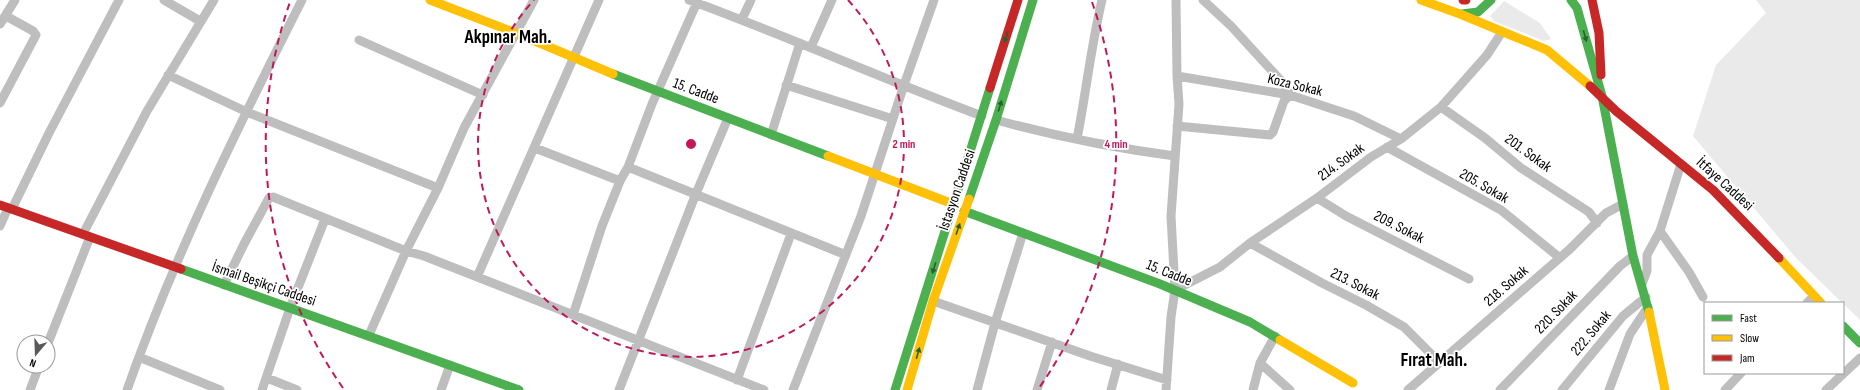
<svg xmlns="http://www.w3.org/2000/svg" width="1860" height="390" font-family="'Sofia Sans Condensed',sans-serif">
  <style>
    .green { fill: #eaeaea }
    .lines { fill: none; stroke-linecap: round; stroke-linejoin: round }
    .street { stroke: #bebebe; stroke-width: 9 }
    .fast { stroke: #4caf50; stroke-width: 9 }
    .slow { stroke: #ffc107; stroke-width: 9 }
    .jam { stroke: #c62828; stroke-width: 9 }
    .oneway { fill: #2a602c }
    .ring { fill: none; stroke: #c2185b; stroke-width: 2; stroke-dasharray: 7 5 }
    .labels { text-anchor: middle; dominant-baseline: central; stroke-width: 3.5; stroke-linejoin: round; paint-order: stroke }
    .street-label { font-size: 15px; fill: #000; stroke: #fff }
    .district-label { font-size: 19px; font-weight: bold; fill: #000; stroke: #fff }
    .centre { fill: #c2185b; stroke: #fff; stroke-width: 2 }
    .ring-label { font-size: 12px; text-anchor: middle; font-weight: bold; fill: #c2185b; stroke: #fff; stroke-width: 3.5; stroke-linejoin: round; paint-order: stroke }
  </style>
  <rect width="100%" height="100%" fill="#fff"/>
  <path class="green" d="M1756 0H1860V320L1796 258 1693 136 1716 65 1766 13Z
    M1504 1 1540 23 1551 39 1544 41 1494 21 1490 16Z"/>
  <g class="lines">
    <path class="street" d="M164 0 200 21
      M689 0C787 36 883 79 982 116
      M742 19 751 0
      M0 24 15 0
      M359 40 483 95
      M811 47 832 0
      M168 75 247 112 438 188
      M1177 76 1290 95 1354 116 1401 139
      M786 85 893 119
      M0 103 36 35 33 31 6 16
      M1441 107 1485 138 1521 168 1589 212 1597 223
      M996 120C1055 136 1114 148 1175 156
      M1177 126 1270 135 1273 132 1284 101 1290 95 1284 84 1231 26 1203 0
      M771 135 800 43
      M1077 139C1086 93 1091 46 1102 0
      M1387 147 1501 210 1560 258
      M535 148 620 181
      M628 167 846 255
      M1317 198 1346 216 1469 279
      M12 209 49 133 119 0
      M0 226 8 208
      M1660 231 1689 272 1703 297
      M83 234 147 111 214 0
      M1250 243 1322 283 1366 305 1404 327 1439 362
      M477 277 599 0
      M1642 284 1647 271V255L1660 231 1681 164
      M224 285 244 244 269 198 273 197 406 251 424 256 764 390
      M1175 290 1220 267 1250 243 1317 198 1371 157 1401 139 1441 107 1487 55 1502 32
      M933 301 1090 356 1167 380
      M1807 303 1814 296
      M573 315 602 226 620 181 628 167 652 104 698 0
      M369 335 406 251 438 188 464 128 534 0
      M48 343 90 237
      M139 357 220 390
      M1260 363 1290 390
      M267 378 297 390
      M737 380 791 234
      M30 390 39 366
      M127 390C174 256 238 127 302 0
      M262 390 290 308 325 219
      M441 390 450 365
      M619 390 695 196 728 118
      M793 390 861 216 904 85 934 0
      M977 390 995 323 1023 233
      M1037 390 1052 342
      M1111 390 1118 364
      M1166 390 1171 317 1175 290 1171 216 1179 104 1177 76 1176 0
      M1253 390 1260 363 1275 336
      M1408 390 1570 249 1606 213 1623 204
      M1500 390 1620 266 1633 256
      M1562 390 1623 316 1646 297
      M1609 390 1630 334 1648 307
      M1725 390 1741 373
      M1826 390 1860 358"/>
    <path class="fast" d="M1571 0 1577 8 1602 96 1633 256 1649 312
      M1462 14 1478 12 1491 0
      M613 74 828 156
      M969 199 996 120 1033 0
      M964 211 1160 284 1250 322 1280 340
      M181 269 519 390
      M1843 326 1860 343
      M895 390 990 88"/>
    <path class="slow" d="M430 0 516 33 613 74
      M1421 0 1460 14 1547 50 1590 86
      M828 156 953 204
      M1779 258 1821 303
      M1649 312 1665 390
      M1280 340 1353 383
      M907 390 933 301 969 199"/>
    <path class="jam" d="M1463 0H1466
      M1592 0 1599 33 1601 75
      M1590 86 1616 111 1713 190 1779 258
      M990 88 1018 0
      M0 205 181 269"/>
  </g>
  <defs><path id="oneway-solid" d="M-6-.8H1V-3.2L6.5 0L1 3.2V.8H-6Z"/></defs>
  <g class="oneway">
    <use href="#oneway-solid" transform="translate(1585 36) rotate(74)"/>
    <use href="#oneway-solid" transform="translate(1006 37) rotate(107)"/>
    <use href="#oneway-solid" transform="translate(1000 106) rotate(-73)"/>
    <use href="#oneway-solid" transform="translate(958 229) rotate(-71)"/>
    <use href="#oneway-solid" transform="translate(934 268) rotate(107)"/>
    <use href="#oneway-solid" transform="translate(918 353) rotate(-74)"/>
  </g>
  <g class="ring">
    <path d="M848 0A213 213 0 1 1 534 0"/>
    <path d="M343 388A425 425 0 0 1 290 2M1092 2A425 425 0 0 1 1039 388"/>
  </g>
  <g class="labels">
    <g class="street-label">
      <text transform="translate(1295 85) rotate(14)">Koza Sokak</text>
      <text transform="translate(696 91) rotate(21)">15. Cadde</text>
      <text transform="translate(1528 153) rotate(36)">201. Sokak</text>
      <text transform="translate(1341 162) rotate(-36)">214. Sokak</text>
      <text transform="translate(1725 184) rotate(42)">İtfaye Caddesi</text>
      <text transform="translate(1484 186) rotate(30)">205. Sokak</text>
      <text transform="translate(957 190) rotate(-71)">İstasyon Caddesi</text>
      <text transform="translate(1399 227) rotate(27)">209. Sokak</text>
      <text transform="translate(1169 273) rotate(22)">15. Cadde</text>
      <text transform="translate(264 284) rotate(19)">İsmail Beşikçi Caddesi</text>
      <text transform="translate(1355 284) rotate(27)">213. Sokak</text>
      <text transform="translate(1506 286) rotate(-41)">218. Sokak</text>
      <text transform="translate(1556 312) rotate(-46)">220. Sokak</text>
      <text transform="translate(1591 333) rotate(-50)">222. Sokak</text>
    </g>
    <g class="district-label">
      <text x="508" y="37">Akpınar Mah.</text>
      <text x="1434" y="360">Fırat Mah.</text>
    </g>
  </g>
  <circle cx="691" cy="144" r="6" class="centre"/>
  <g class="ring-label">
    <text x="904" y="148">2 min</text>
    <text x="1116" y="148">4 min</text>
  </g>
  <rect x="1704" y="302" width="140" height="72" fill="#ffffff" stroke="#999999"/>
  <rect x="1712" y="315" width="20" height="6" fill="#4caf50" stroke="#999999"/>
  <text x="1740" y="322" font-size="12" fill="#000000">Fast</text>
  <rect x="1712" y="335" width="20" height="6" fill="#ffc107" stroke="#999999"/>
  <text x="1740" y="342" font-size="12" fill="#000000">Slow</text>
  <rect x="1712" y="355" width="20" height="6" fill="#c62828" stroke="#999999"/>
  <text x="1740" y="362" font-size="12" fill="#000000">Jam</text>
  <g transform="translate(36 354) rotate(199)"><circle r="19" fill="#ffffff" stroke="#999999"/>
  <path d="M0-3L7 15L0 10L-7 15Z" fill="#595959"/>
  <text y="-6" font-size="11" font-weight="bold" text-anchor="middle" fill="#000000">N</text>
  </g>
</svg>
